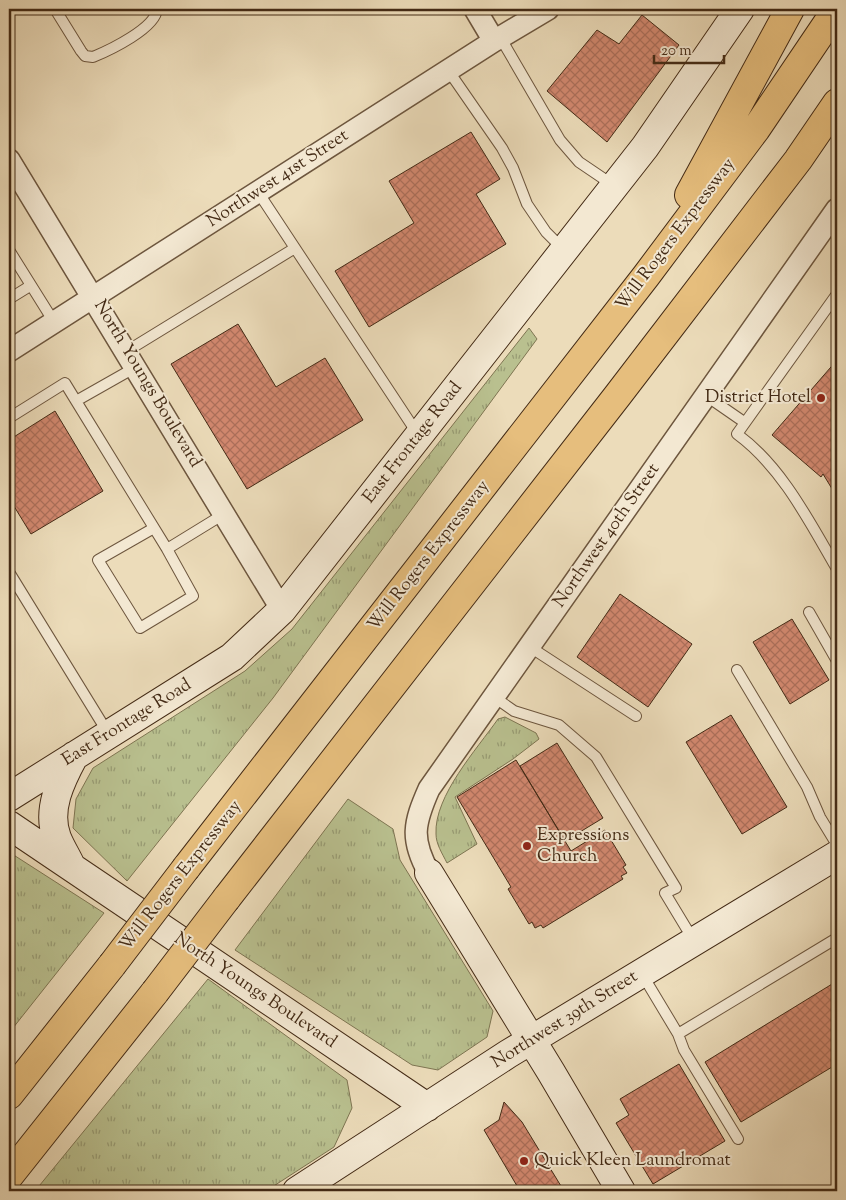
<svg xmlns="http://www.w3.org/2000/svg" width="846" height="1200" font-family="'Sorts Mill Goudy',serif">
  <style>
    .grass { fill: url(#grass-tufts); stroke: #7e7552 }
    .building { fill: url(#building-cross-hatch); stroke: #432a15 }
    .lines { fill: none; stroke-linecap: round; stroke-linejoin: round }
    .lane-casing { stroke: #6d563e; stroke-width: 12 }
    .street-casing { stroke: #6d563e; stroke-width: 24 }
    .secondary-casing { stroke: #432a15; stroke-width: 30 }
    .highway-casing { stroke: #432a15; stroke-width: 30 }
    .lane { stroke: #f3e8d2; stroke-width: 10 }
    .street { stroke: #f3e8d2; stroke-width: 21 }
    .secondary { stroke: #f3e8d2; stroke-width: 28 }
    .highway { stroke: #e6be7d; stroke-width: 28 }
    .highway-bridge-casing { stroke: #432a15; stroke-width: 30; stroke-linecap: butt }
    .highway-bridge { stroke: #e6be7d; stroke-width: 28 }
    .poi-dot { fill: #8f2418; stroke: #f3e8d2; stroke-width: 2 }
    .labels { text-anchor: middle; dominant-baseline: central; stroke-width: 4; stroke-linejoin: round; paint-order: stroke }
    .street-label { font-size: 18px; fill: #432a15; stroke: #f3e8d2 }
    .poi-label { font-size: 18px; fill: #432a15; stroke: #f3e8d2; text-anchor: start }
  </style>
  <defs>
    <pattern id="grass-tufts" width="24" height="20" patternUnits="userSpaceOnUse" patternTransform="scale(1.25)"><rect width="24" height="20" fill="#b9c08f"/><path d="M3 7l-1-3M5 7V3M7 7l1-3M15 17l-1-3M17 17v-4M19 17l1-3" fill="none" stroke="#989c74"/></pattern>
    <pattern id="building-cross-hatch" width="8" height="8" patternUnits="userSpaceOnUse" patternTransform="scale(1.25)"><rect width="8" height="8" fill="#d2886f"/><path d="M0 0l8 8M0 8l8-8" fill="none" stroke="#ac6f5a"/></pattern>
  </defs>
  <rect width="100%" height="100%" fill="#ecdcba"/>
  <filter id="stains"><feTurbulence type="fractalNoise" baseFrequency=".004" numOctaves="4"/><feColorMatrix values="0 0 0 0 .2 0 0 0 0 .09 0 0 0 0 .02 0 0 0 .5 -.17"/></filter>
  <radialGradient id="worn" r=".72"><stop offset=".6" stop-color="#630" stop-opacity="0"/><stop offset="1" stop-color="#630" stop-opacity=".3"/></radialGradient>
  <path class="grass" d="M529 328 537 339 273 698 127 881 73 828 76 799 93 768 245 671 292 629Z
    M505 717 536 733 539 739 513 759 455 797 477 844 447 863C442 853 436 844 436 834 434 796 477 749 498 719Z
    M348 799 393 829 400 860 493 1011 487 1037 438 1070 412 1065 235 950Z
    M9 852 104 913 9 1033Z
    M208 979 347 1080 352 1108 334 1147 266 1191H35Z"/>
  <path class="building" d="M642 15 679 45 607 142 547 91 597 30 619 44Z
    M471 132 500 179 476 194 506 244 369 327 335 271 414 223 389 181Z
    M238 324 276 387 325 358 363 420 247 489 171 364Z
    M837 360V497L823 474 821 477 772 435Z
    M55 411 103 491 31 534 9 498V440Z
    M620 594 692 644 648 707 577 657Z
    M792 619 829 680 790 704 753 642Z
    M731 715 787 807 742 834 686 742Z
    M557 743 603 818 565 841 520 766Z
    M516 760 571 851 605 830 626 865 623 867 627 873 621 876 623 879 543 928 541 925 535 928 532 922 529 924 508 889 511 887 457 797Z
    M837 981V1064L741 1122 705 1062Z
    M679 1064 725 1141 653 1184 616 1123 629 1115 620 1099Z
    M504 1102 522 1122 564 1191H520L484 1130 499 1120Z"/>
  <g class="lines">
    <defs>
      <path id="lane" d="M55 9 81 51 85 56 93 57C110 50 156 28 157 9
        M500 37 560 140 579 162 613 185
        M448 70 502 148 513 168 527 204 546 232 563 249
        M258 192 417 433
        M9 250 54 322
        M837 294 737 434C782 467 809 521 837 569
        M9 299 30 286
        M127 351 295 248
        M136 367 76 401 167 549 224 514
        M705 395 744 422
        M9 418 65 383 76 401
        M154 528 98 560 140 628 193 596 167 549
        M9 572 108 733
        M809 612 837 661
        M530 647 636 716
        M737 670 807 787 820 817 837 845
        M494 697 514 711 559 725 596 757 676 888 665 893 694 941
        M642 974 678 1034 837 938
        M678 1034 684 1050 738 1139"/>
      <path id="street" d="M475 9 494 41
        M9 160 282 610
        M9 351 494 41 548 9
        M429 873C410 839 414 823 429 789L837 209"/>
      <path id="secondary" d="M9 797 232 657 282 610 645 147 740 9
        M9 825 427 1107
        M71 866C67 857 61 848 57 838 46 810 61 780 74 756
        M429 873 551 1072 621 1191
        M297 1191 508 1054 837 855"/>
      <path id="highway" d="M689 195 790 9
        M186 868 646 276 756 129 837 9
        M226 899 618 395 798 160 837 103
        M9 1095 112 965
        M9 1176 155 992"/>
    </defs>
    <use href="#lane" class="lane-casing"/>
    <use href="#street" class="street-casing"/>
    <use href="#secondary" class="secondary-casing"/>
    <use href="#highway" class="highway-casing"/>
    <use href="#lane" class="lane"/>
    <use href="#street" class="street"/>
    <use href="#secondary" class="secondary"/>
    <use href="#highway" class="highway"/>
    <defs>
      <path id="highway-bridge" d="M112 965 186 868
        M155 992 226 899"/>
    </defs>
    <use href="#highway-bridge" class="highway-bridge-casing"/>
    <use href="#highway-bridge" class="highway-bridge"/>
  </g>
  <g class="poi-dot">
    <circle cx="821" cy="398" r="5"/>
    <circle cx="527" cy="846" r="5"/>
    <circle cx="524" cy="1161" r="5"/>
  </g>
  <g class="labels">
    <g class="street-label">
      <text transform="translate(278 179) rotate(-33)">Northwest 41st Street</text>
      <text transform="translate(676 235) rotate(-53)">Will Rogers Expressway</text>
      <text transform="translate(147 384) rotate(59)">North Youngs Boulevard</text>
      <text transform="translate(413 443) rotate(-52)">East Frontage Road</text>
      <text transform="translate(607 536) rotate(-55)">Northwest 40th Street</text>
      <text transform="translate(429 556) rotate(-52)">Will Rogers Expressway</text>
      <text transform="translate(127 723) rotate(-32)">East Frontage Road</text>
      <text transform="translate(181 876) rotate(-52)">Will Rogers Expressway</text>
      <text transform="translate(255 991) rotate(34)">North Youngs Boulevard</text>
      <text transform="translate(565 1020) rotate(-32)">Northwest 39th Street</text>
    </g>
    <g class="poi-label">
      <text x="811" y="398" text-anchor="end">District Hotel</text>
      <text x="537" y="836">Expressions<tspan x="537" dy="21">Church</tspan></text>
      <text x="534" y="1161">Quick Kleen Laundromat</text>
    </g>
  </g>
  <rect width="846" height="1200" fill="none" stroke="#ecdcba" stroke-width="30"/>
  <rect x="10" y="10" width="826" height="1180" fill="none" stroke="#432a15" stroke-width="2.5"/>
  <rect x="15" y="15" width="816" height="1170" fill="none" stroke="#432a15"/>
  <path d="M654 55v8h70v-8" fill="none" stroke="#432a15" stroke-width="2.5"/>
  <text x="661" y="55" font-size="15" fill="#432a15" stroke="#f3e8d2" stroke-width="4" paint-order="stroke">20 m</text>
  <rect width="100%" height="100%" filter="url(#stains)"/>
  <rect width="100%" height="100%" fill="url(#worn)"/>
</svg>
